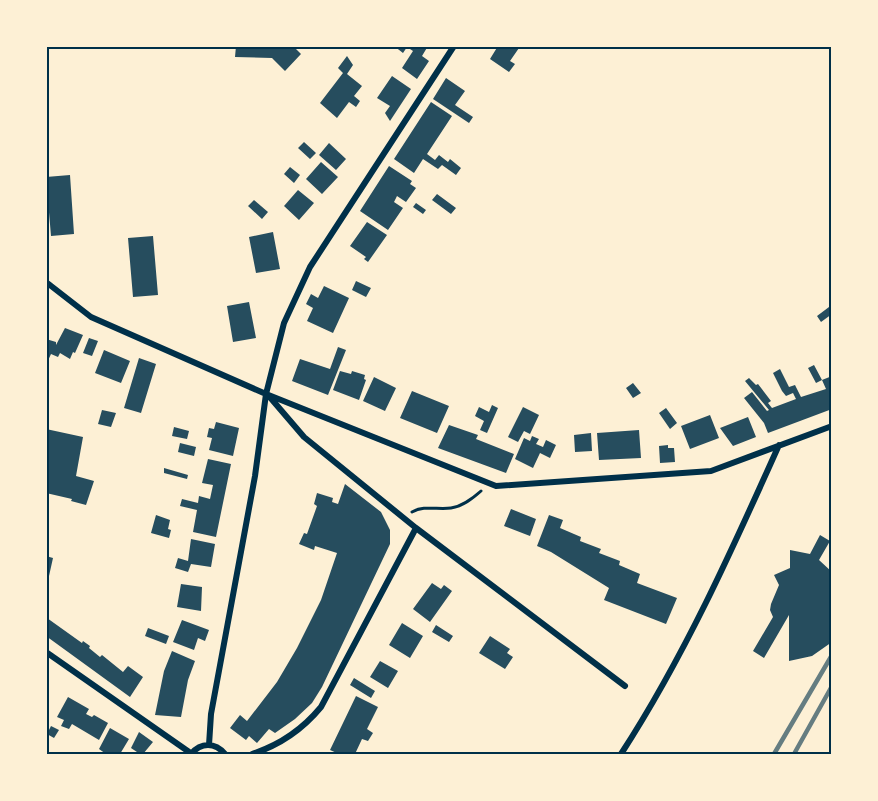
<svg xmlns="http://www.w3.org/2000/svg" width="878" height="801" font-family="'Nunito Sans',sans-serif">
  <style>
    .building { fill: #264d5e }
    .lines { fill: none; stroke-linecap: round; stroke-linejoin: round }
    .path { stroke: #003049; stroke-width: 3 }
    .minor { stroke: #003049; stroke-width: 6 }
    .rail { stroke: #657d81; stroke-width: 4.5 }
    .neatline { fill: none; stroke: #003049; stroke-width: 2 }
  </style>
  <rect width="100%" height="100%" fill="#fdf0d5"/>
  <path class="building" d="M236 46H293L301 54 285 71 272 58 235 57Z
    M394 46H428L422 56 429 61 417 79 402 68 413 51 407 47 403 53Z
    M498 46 519 48 510 61 515 64 509 72 490 59Z
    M347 56 353 65 347 74 362 86 354 96 360 101 356 107 349 102 337 118 320 103 343 73 338 68Z
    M392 76 411 89 390 121 385 113 390 106 377 98Z
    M446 78 465 91 455 105 473 117 469 123 433 99Z
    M431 102 452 116 427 154 435 160 439 155 448 162 450 159 461 168 456 175 442 165 438 169 423 159 414 173 394 159Z
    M304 142 316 153 310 159 298 148Z
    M329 143 346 159 336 170 319 155Z
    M321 162 338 177 322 194 306 179Z
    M389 166 412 181 410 184 416 188 406 202 397 196 394 202 403 208 388 230 360 211Z
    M290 167 300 175 294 183 284 174Z
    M70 175 74 234 51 236 46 177Z
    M298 190 314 203 299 220 284 206Z
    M437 194 456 208 451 214 432 200Z
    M254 200 268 212 262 219 248 206Z
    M416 203 426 210 423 214 413 207Z
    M367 222 387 235 368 262 364 259 366 257 350 246Z
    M273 232 280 269 256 273 249 237Z
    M153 236 158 295 133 297 128 238Z
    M356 281 371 288 366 297 352 290Z
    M324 286 349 298 333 333 307 321 313 308 306 304 311 294 318 298Z
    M249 302 256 338 233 342 227 306Z
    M829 307 832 314 821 322 817 316Z
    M65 328 83 335 75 353 73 352 70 359 60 353 58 357 51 354 46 365V339L56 342V345Z
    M89 338 98 341 92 356 83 353Z
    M338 347 346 350 328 395 292 381 300 359 330 369Z
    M104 350 130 361 121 383 95 373Z
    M139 358 156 364 141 413 124 408Z
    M814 365 822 380 816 383 808 368Z
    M780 369 789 387 795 385 801 397 826 389 822 380 832 376V409L768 433 764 423 744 398 752 392 767 411 769 410 745 381 749 378 756 385 758 384 771 401 768 403 772 408 796 399 793 393 786 396 782 391 773 373Z
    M340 371 351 374 352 371 365 375 364 379 366 380 359 400 333 390Z
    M374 377 396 388 385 411 363 401Z
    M633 383 641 393 633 398 626 388Z
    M412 391 449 406 437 433 400 418Z
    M492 405 498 408 487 433 480 430 484 421 475 416 479 407 489 412Z
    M523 407 539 415 530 434 524 431 518 442 508 437Z
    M666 408 677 423 670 429 659 413Z
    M102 410 116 413 111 427 98 424Z
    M710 415 719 438 690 449 681 426Z
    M748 417 756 437 733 446 720 428Z
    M216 422 239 428 233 456 209 450 212 438 207 437 209 428 214 429Z
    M449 425 478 435 476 439 514 454 506 473 438 448Z
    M174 427 189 431 187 439 172 436Z
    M46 429 83 437 76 476 94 481 86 505 71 501 72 499 46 493Z
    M639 430 641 458 599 460 597 433Z
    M591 433 592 451 575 452 574 435Z
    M532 436 539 439 536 444 543 447 546 440 556 445 550 458 540 453 533 468 515 459 524 438 530 441Z
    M180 443 196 447 194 456 178 452Z
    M668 445V448H674L675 462 660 463 659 446Z
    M208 459 231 464 216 537 193 532 197 510 180 506 182 499 198 503 199 496 210 499 213 485 202 483Z
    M164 468 188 475 187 479 164 473Z
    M345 484 381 512 390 530V544L322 687 312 703 295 719 275 733 269 729 257 743 249 736 246 740 230 728 240 715 247 721 277 682 297 648 321 600 337 553 315 546 314 550 299 544 304 533 307 534 317 506 314 504 317 493 333 498 332 502 338 504Z
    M511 509 536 519 530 536 504 526Z
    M156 515 170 520 168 529 171 530 169 538 151 533Z
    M549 515 563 520 560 528 581 537 580 541 601 549 599 553 620 561 619 565 640 574 637 583 677 598 666 624 604 600 609 588 551 552 537 546Z
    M820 535 830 541 819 560 832 572V642L812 656 789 661V615L764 658 753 651 773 617 770 610 771 604 779 585 774 575 790 568V550L810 554Z
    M191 539 215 544 211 567 191 564 188 572 175 568 178 558 188 561Z
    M46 556 53 558 47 585 46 584Z
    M432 583 441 589 444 585 452 591 430 622 413 609Z
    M181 584 202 587 201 611 177 607Z
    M47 618 82 643 83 641 90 646 89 648 100 657 102 655 123 672 128 666 143 677 130 697 46 636Z
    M182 620 209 630 205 641 198 638 194 650 173 642Z
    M402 623 423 636 410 658 389 645Z
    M436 625 453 636 449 642 432 632Z
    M148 628 169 636 166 644 145 636Z
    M490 636 510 649 507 653 513 657 505 669 479 653Z
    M172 651 195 661 188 680 181 717 155 715 164 671Z
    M380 661 398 671 388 688 370 677Z
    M354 678 375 691 371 698 350 685Z
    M356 696 378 707 367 729 373 733 368 741 362 739 355 754H339L330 750Z
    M68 697 89 709 86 714 92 717 94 715 108 723 99 740 72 724 69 729 61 726 64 720 57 717Z
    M51 726 59 730 54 738 47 734Z
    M110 728 129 739 120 754H106L99 749Z
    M139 732 153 742 143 754H140L131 748Z"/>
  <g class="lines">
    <path class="path" d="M412 512C424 505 438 510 451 508 463 506 472 499 481 491"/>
    <path class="minor" d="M46 282 91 317 266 394 496 486 711 471 832 426
      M268 395 304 437 416 528 625 686
      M46 652 192 754
      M209 745 211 714 255 476 266 394 284 323 310 267 454 46
      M191 754C201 742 215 742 225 754
      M252 754C280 745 302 730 321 707L416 528
      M621 754C684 657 732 550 779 445"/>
    <path class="rail" d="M774 754 832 655
      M794 754 832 686"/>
  </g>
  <rect width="878" height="801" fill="none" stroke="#fdf0d5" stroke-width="96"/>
  <rect x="48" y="48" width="782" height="705" class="neatline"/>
</svg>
